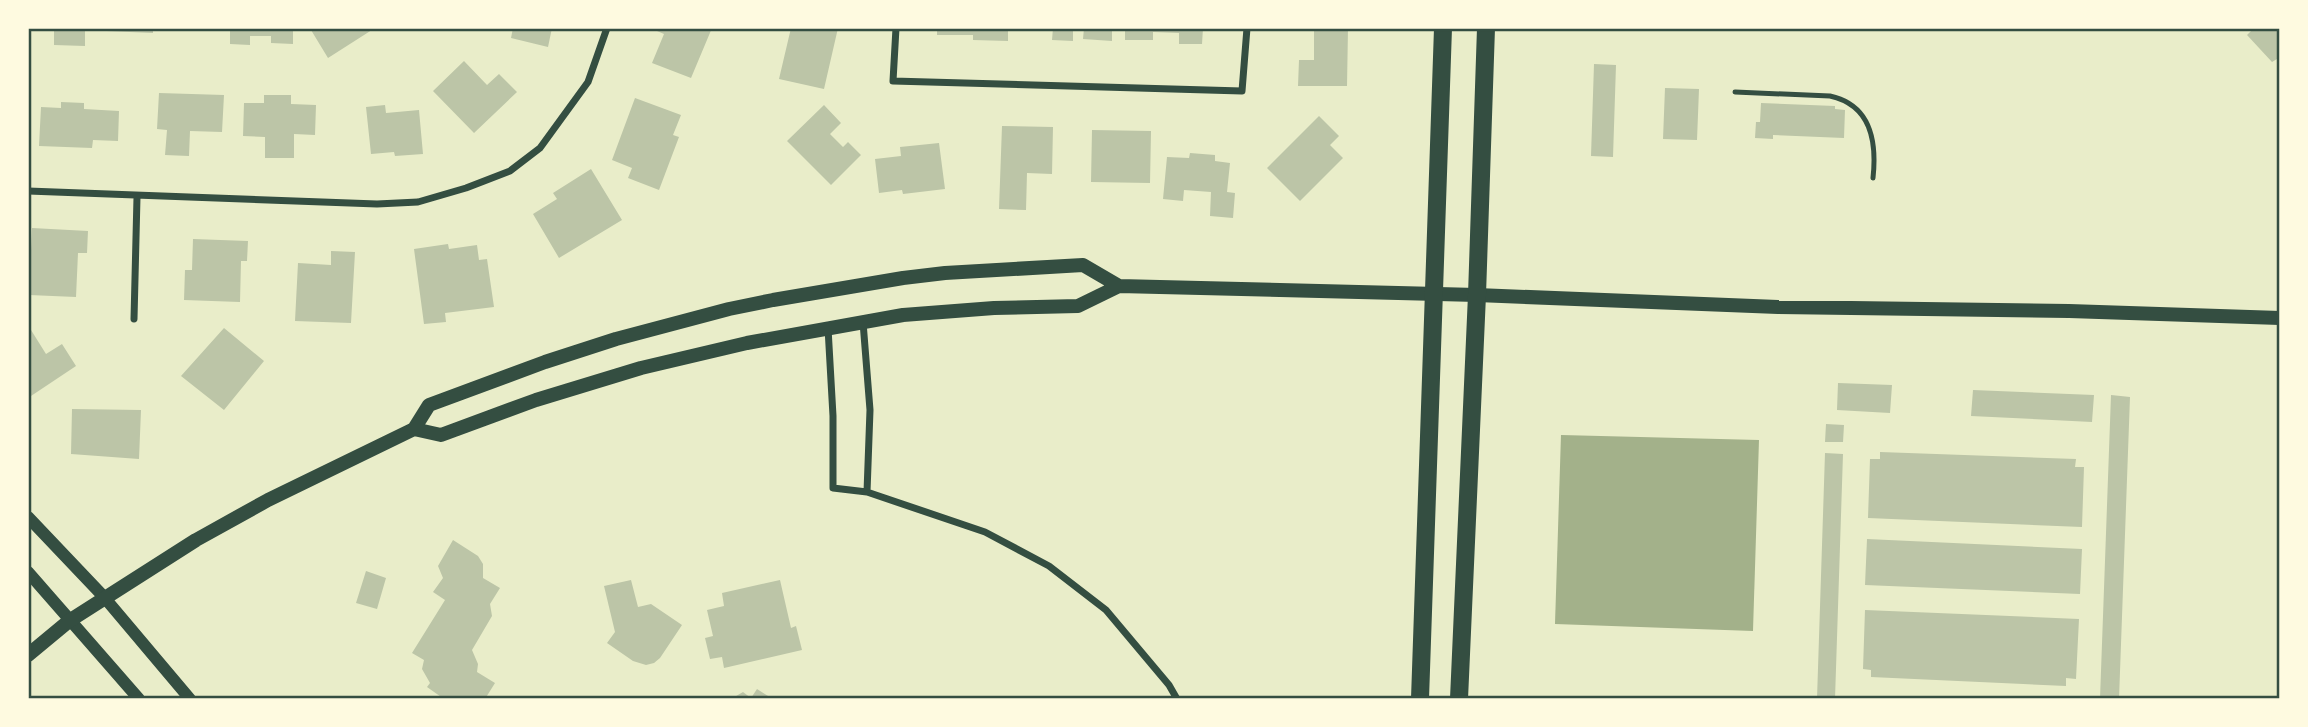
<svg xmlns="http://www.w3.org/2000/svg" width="2308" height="727" font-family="Cabin,sans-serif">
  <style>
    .water { fill: #a3b18a }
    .building { fill: #bcc5a7 }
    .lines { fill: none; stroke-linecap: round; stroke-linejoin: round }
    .service { stroke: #344e41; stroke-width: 5 }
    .minor { stroke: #344e41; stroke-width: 7 }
    .tertiary { stroke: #344e41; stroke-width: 12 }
    .secondary { stroke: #344e41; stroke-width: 14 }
    .primary { stroke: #344e41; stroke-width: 18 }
    .neatline { fill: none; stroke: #344e41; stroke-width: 2.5 }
  </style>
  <rect width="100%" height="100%" fill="#e9edc9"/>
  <path class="water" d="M1561 435 1759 440 1753 631 1555 624Z"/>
  <path class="building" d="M38 28H85V46L54 45V31H38Z
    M107 28H153V33L106 31Z
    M230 28H293V44L271 43V36H250V45L230 44Z
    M314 28H375L328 58 311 30Z
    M513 28H552L548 47 511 38Z
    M650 28H712L691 78 652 63 664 34Z
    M791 28H838L824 89 779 79Z
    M937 28H1008V41L973 40V35H937Z
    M1053 28H1073V41L1052 40Z
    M1084 28H1112V41L1083 39Z
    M1125 28H1203L1202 44H1179V33L1153 32V40H1125Z
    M1314 28H1348L1347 86H1298L1299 60H1314Z
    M2254 28H2280V62L2277 59 2272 62 2247 35Z
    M464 61 487 85 499 74 517 92 474 133 433 91Z
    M1594 64 1616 65 1613 157 1591 156Z
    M1665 88 1699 89 1697 140 1663 139Z
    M159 93 224 95 222 132 190 131 189 156 165 155 167 130 157 129Z
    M264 95H291V104L316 105 315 135 294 134V158H265V137L243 136 244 103H264Z
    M635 98 681 115 673 135 679 137 659 190 628 178 632 168 612 160Z
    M61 102 84 103V109L119 111 118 141 93 140 92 148 39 146 41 107 61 108Z
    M1761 103 1835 106V109L1845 110 1844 138 1773 135V139L1755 138 1756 122H1760Z
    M385 105 386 113 419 110 423 154 395 156 394 152 371 154 366 107Z
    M824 105 841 123 830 134 843 147 848 142 861 155 831 185 787 141Z
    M1319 116 1339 136 1330 145 1343 158 1300 201 1267 168Z
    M1002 126 1053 127 1052 174 1027 173 1026 210 999 209Z
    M1092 130 1151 131 1150 183 1091 182Z
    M939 143 945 189 903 194 902 190 879 193 875 159 901 156 900 147Z
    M1190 153 1215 155V161L1230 163 1227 192 1235 193 1233 218 1210 216 1211 192 1184 190 1183 201 1163 199 1167 157 1189 158Z
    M591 169 622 220 559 258 533 214 557 199 553 193Z
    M32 228 88 231 87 253H78L76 297 29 295Z
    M193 239 248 241 247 261H241L240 302 184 300 185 270H192Z
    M448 244 449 249 477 245 479 260 487 259 494 307 445 313 446 322 424 324 414 249Z
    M331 251 355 252 351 323 295 321 298 263 331 265Z
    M224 328 264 361 224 410 181 376Z
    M31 330 46 354 62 344 76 366 28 398V332Z
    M1838 383 1892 385 1890 413 1837 410Z
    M1973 390 2094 395 2092 422 1971 416Z
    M2111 395 2130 397 2119 699H2100Z
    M72 409 141 410 139 459 71 454Z
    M1826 424 1844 425 1843 442H1825Z
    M1880 452 2076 459 2075 467H2084L2082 527 1868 518 1870 459H1880Z
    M1825 453 1843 454 1835 699H1817Z
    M1867 539 2082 549 2080 594 1865 585Z
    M453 540 478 556 483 564V578L500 588 490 604 492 616 472 650 478 664 477 672 495 683 485 699H444L427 687 430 683 422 669 424 660 412 653 445 600 433 592 443 578 438 566Z
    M366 571 386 578 377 609 356 603Z
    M631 580 638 607 651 604 682 625 660 658 654 663 646 665 633 661 607 643 615 632 604 586Z
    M780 580 791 628 796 626 802 650 724 668 722 657 710 659 705 638 713 636 707 610 724 606 722 593Z
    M1865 610 2079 619 2076 679 2066 678V686L1871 677V670L1863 669Z
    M757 689 773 699H731L743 692 751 698Z"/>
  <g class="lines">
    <path class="service" d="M1735 92 1830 96C1871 105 1877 141 1873 178"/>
    <path class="minor" d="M896 28 893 81 1242 91 1247 28
      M28 191 377 204 418 202 466 188 510 171 540 148 588 82 607 28
      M134 319 137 197
      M863 322 870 410 867 492
      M828 328 833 416V488L867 492 985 532 1049 566 1106 610 1169 685 1177 699"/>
    <path class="tertiary" d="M28 517 104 597 190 699
      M28 572 139 699"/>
    <path class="secondary" d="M414 429 441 435 536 400 641 368 747 343 903 315 994 308 1078 306 1119 286 1477 295 1778 307 2069 311 2280 318
      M28 655 69 621 196 540 268 500 414 429 429 405 545 362 616 339 729 309 773 300 903 278 945 273 1083 265 1119 286"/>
    <path class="primary" d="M1420 699 1443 28
      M1459 699 1477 295 1486 28"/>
  </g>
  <rect width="2308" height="727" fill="none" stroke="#fefae0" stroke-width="60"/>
  <rect x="30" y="30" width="2248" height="667" class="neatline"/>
</svg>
